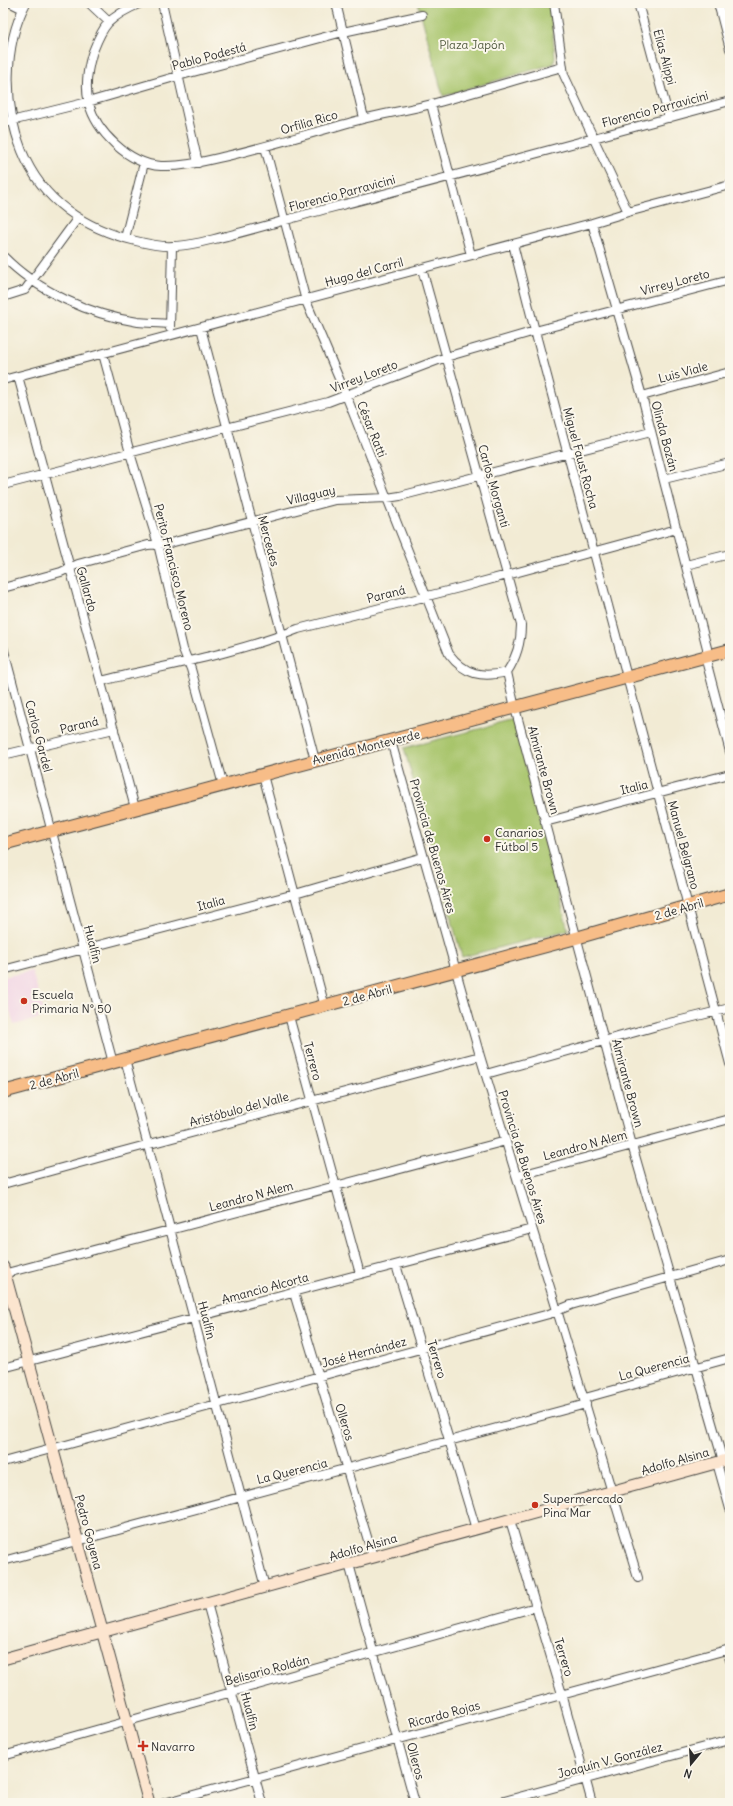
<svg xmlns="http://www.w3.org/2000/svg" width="733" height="1806" font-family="Delius,sans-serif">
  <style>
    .built { fill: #f1d0e4 }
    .green { fill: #a7c46b; stroke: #69784b }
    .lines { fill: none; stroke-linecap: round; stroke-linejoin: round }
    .street-casing { stroke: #494844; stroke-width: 10 }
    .secondary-casing { stroke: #494844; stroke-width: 13 }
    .primary-casing { stroke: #494844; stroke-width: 14 }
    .street { stroke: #fff; stroke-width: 8 }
    .secondary { stroke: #fce5cf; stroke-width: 11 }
    .primary { stroke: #f7bd88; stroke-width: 12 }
    .poi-dot { fill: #c8321e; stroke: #fbf7ec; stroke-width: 1.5 }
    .labels { text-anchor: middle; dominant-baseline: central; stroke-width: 4; stroke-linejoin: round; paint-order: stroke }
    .park-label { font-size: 12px; fill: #50593e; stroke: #fbf7ec }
    .street-label { font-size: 12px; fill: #2b2b2b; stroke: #fbf7ec }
    .poi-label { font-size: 12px; fill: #2b2b2b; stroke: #fbf7ec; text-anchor: start }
  </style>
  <rect width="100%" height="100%" fill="#fbf7ec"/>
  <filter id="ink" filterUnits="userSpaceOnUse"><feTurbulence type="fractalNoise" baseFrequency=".025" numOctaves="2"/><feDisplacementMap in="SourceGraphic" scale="8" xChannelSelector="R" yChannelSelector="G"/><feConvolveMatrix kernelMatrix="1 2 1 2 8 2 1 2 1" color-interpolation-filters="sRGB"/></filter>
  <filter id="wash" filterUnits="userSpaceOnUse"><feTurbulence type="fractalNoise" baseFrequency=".012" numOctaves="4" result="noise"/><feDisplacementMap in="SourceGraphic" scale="16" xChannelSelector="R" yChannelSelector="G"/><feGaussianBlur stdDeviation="0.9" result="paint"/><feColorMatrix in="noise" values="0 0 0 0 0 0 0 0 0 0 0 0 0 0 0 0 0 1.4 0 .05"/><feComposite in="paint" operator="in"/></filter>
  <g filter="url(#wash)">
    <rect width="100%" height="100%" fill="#f2ebd4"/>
    <path class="built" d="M32 971 45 1017 14 1025 3 985V977Z"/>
    <path class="green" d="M418 3H550L555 58 553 64 443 96Z
      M514 720 568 930 462 957 404 748Z"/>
  </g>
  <g filter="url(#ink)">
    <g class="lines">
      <defs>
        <path id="street" d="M11 3 23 9
          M26 3C3 46 4 106 22 151 42 201 85 229 136 241 148 244 161 247 173 246 191 246 209 240 227 236 263 227 298 216 334 207 466 173 598 137 730 101
          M89 3 109 22
          M141 3C129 8 117 14 108 23 100 32 96 44 92 54 81 91 87 118 115 144 128 156 143 165 161 166 183 167 205 161 227 156 273 145 318 131 363 119 386 113 409 110 432 104 476 92 519 79 562 67
          M162 3 198 163
          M336 3 364 118
          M554 3 564 75 628 212
          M638 3 669 118
          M718 3 730 49
          M431 104 471 255
          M3 123 88 102 178 76 343 32 422 15
          M265 147 306 301 346 395 449 654C465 675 482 678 507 672
          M592 223 642 396 707 648V664L730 752
          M125 238 144 163
          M513 244 535 331 730 1064
          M3 256C37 291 90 315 138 322 148 323 159 323 169 324
          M422 269 521 625C521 643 517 657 507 672L515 708 632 1145 723 1461
          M3 297 25 290 77 219
          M170 328 172 247
          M201 328 315 760
          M103 354 130 453 158 544 183 649 191 669 223 785
          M18 376 135 808
          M3 380 592 223 628 212 730 185
          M642 396 730 372
          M664 479 730 463
          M3 485 328 402 446 357 535 331 730 280
          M686 565 730 554
          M3 588 61 572 78 564 148 545 170 543 335 500 387 498 400 496 651 432
          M3 647 113 1063
          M101 681C167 665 235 654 298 629L459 588 677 529
          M391 741 480 1056 638 1578
          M3 755 114 729
          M263 775 325 1007
          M545 822 730 774
          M3 970 295 894 423 857
          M289 1016 360 1274
          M125 1059 265 1587
          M486 1074 657 1026 730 1008
          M517 1176 730 1119
          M3 1184 116 1153 480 1056
          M396 1265 476 1529
          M3 1274 506 1141
          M294 1293 373 1557
          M3 1368 532 1229
          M585 1398 730 1358
          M3 1462 549 1314 571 1305 730 1260
          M717 1463 730 1509
          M510 1520 562 1694 592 1803
          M3 1561 586 1404
          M349 1564 415 1803
          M207 1603 262 1803
          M727 1650 730 1660
          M3 1756 536 1607
          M164 1803 730 1649
          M497 1803 730 1740"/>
        <path id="secondary" d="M3 1267 149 1803
          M3 1659 730 1459"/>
        <path id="primary" d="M3 844 730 650
          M3 1092 576 938 730 894"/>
      </defs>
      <use href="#street" class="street-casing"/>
      <use href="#secondary" class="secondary-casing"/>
      <use href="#primary" class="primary-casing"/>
      <use href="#street" class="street"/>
      <use href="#secondary" class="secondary"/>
      <use href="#primary" class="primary"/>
    </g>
  </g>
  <g class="poi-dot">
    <circle cx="487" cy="839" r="4"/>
    <circle cx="24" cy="1001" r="4"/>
    <circle cx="535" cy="1505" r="4"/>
    <path d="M141 1740h4v4h4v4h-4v4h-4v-4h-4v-4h4z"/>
  </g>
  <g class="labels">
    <g class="park-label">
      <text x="472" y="44">Plaza Japón</text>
    </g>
    <g class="street-label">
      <text transform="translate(209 56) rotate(-15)">Pablo Podestá</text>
      <text transform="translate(665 57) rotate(75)">Elías Alippi</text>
      <text transform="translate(655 109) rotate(-15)">Florencio Parravicini</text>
      <text transform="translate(309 122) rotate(-16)">Orfilia Rico</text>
      <text transform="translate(342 193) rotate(-15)">Florencio Parravicini</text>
      <text transform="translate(364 272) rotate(-15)">Hugo del Carril</text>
      <text transform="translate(675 282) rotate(-15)">Virrey Loreto</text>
      <text transform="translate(683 372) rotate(-15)">Luis Viale</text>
      <text transform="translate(364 376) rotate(-21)">Virrey Loreto</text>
      <text transform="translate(372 429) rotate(68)">César Ratti</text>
      <text transform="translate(665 436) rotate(75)">Olinda Bozán</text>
      <text transform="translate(581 458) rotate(75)">Miguel Faust Rocha</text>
      <text transform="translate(494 486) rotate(74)">Carlos Morganti</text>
      <text transform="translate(311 495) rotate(-13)">Villaguay</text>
      <text transform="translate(269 541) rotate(75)">Mercedes</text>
      <text transform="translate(174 567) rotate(76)">Perito Francisco Moreno</text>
      <text transform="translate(87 589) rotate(74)">Gallardo</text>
      <text transform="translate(386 594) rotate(-14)">Paraná</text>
      <text transform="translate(79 725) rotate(-13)">Paraná</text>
      <text transform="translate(39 736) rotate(75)">Carlos Gardel</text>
      <text transform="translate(366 747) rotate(-14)">Avenida Monteverde</text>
      <text transform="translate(544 770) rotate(75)">Almirante Brown</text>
      <text transform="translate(634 787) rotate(-14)">Italia</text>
      <text transform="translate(684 845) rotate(75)">Manuel Belgrano</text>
      <text transform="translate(433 846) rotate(74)">Provincia de Buenos Aires</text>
      <text transform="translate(211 903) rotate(-15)">Italia</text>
      <text transform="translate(679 909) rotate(-16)">2 de Abril</text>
      <text transform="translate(93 944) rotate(75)">Hualfin</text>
      <text transform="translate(367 995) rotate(-15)">2 de Abril</text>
      <text transform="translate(313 1061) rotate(75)">Terrero</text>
      <text transform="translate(54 1079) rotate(-15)">2 de Abril</text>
      <text transform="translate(628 1083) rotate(75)">Almirante Brown</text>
      <text transform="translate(239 1109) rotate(-15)">Aristóbulo del Valle</text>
      <text transform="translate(585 1145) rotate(-15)">Leandro N Alem</text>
      <text transform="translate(523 1157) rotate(73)">Provincia de Buenos Aires</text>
      <text transform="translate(251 1196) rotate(-15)">Leandro N Alem</text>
      <text transform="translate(265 1288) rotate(-15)">Amancio Alcorta</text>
      <text transform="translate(207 1320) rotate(75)">Hualfin</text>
      <text transform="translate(364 1352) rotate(-15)">José Hernández</text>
      <text transform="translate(437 1359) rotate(73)">Terrero</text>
      <text transform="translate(654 1367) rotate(-15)">La Querencia</text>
      <text transform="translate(345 1422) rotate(73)">Olleros</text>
      <text transform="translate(675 1461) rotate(-16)">Adolfo Alsina</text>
      <text transform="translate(292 1471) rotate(-14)">La Querencia</text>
      <text transform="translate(89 1532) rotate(75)">Pedro Goyena</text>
      <text transform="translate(363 1547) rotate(-16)">Adolfo Alsina</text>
      <text transform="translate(564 1657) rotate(73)">Terrero</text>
      <text transform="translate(267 1670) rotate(-15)">Belisario Roldán</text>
      <text transform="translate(250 1711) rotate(75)">Hualfin</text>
      <text transform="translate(444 1714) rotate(-15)">Ricardo Rojas</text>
      <text transform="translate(610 1760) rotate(-15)">Joaquín V. González</text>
      <text transform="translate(416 1761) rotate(75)">Olleros</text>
    </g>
    <g class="poi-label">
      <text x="495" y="832">Canarios<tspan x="495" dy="14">Fútbol 5</tspan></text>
      <text x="32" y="994">Escuela<tspan x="32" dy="14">Primaria Nº 50</tspan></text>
      <text x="543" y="1498">Supermercado<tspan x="543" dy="14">Pina Mar</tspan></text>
      <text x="151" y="1746">Navarro</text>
    </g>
  </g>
  <rect width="733" height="1806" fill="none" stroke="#fbf7ec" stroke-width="16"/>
  <g transform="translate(691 1764) rotate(198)" stroke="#fbf7ec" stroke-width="3" paint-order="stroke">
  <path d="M0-3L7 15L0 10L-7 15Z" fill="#2b2b2b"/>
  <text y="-6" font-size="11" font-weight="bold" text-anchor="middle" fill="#2b2b2b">N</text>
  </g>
</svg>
